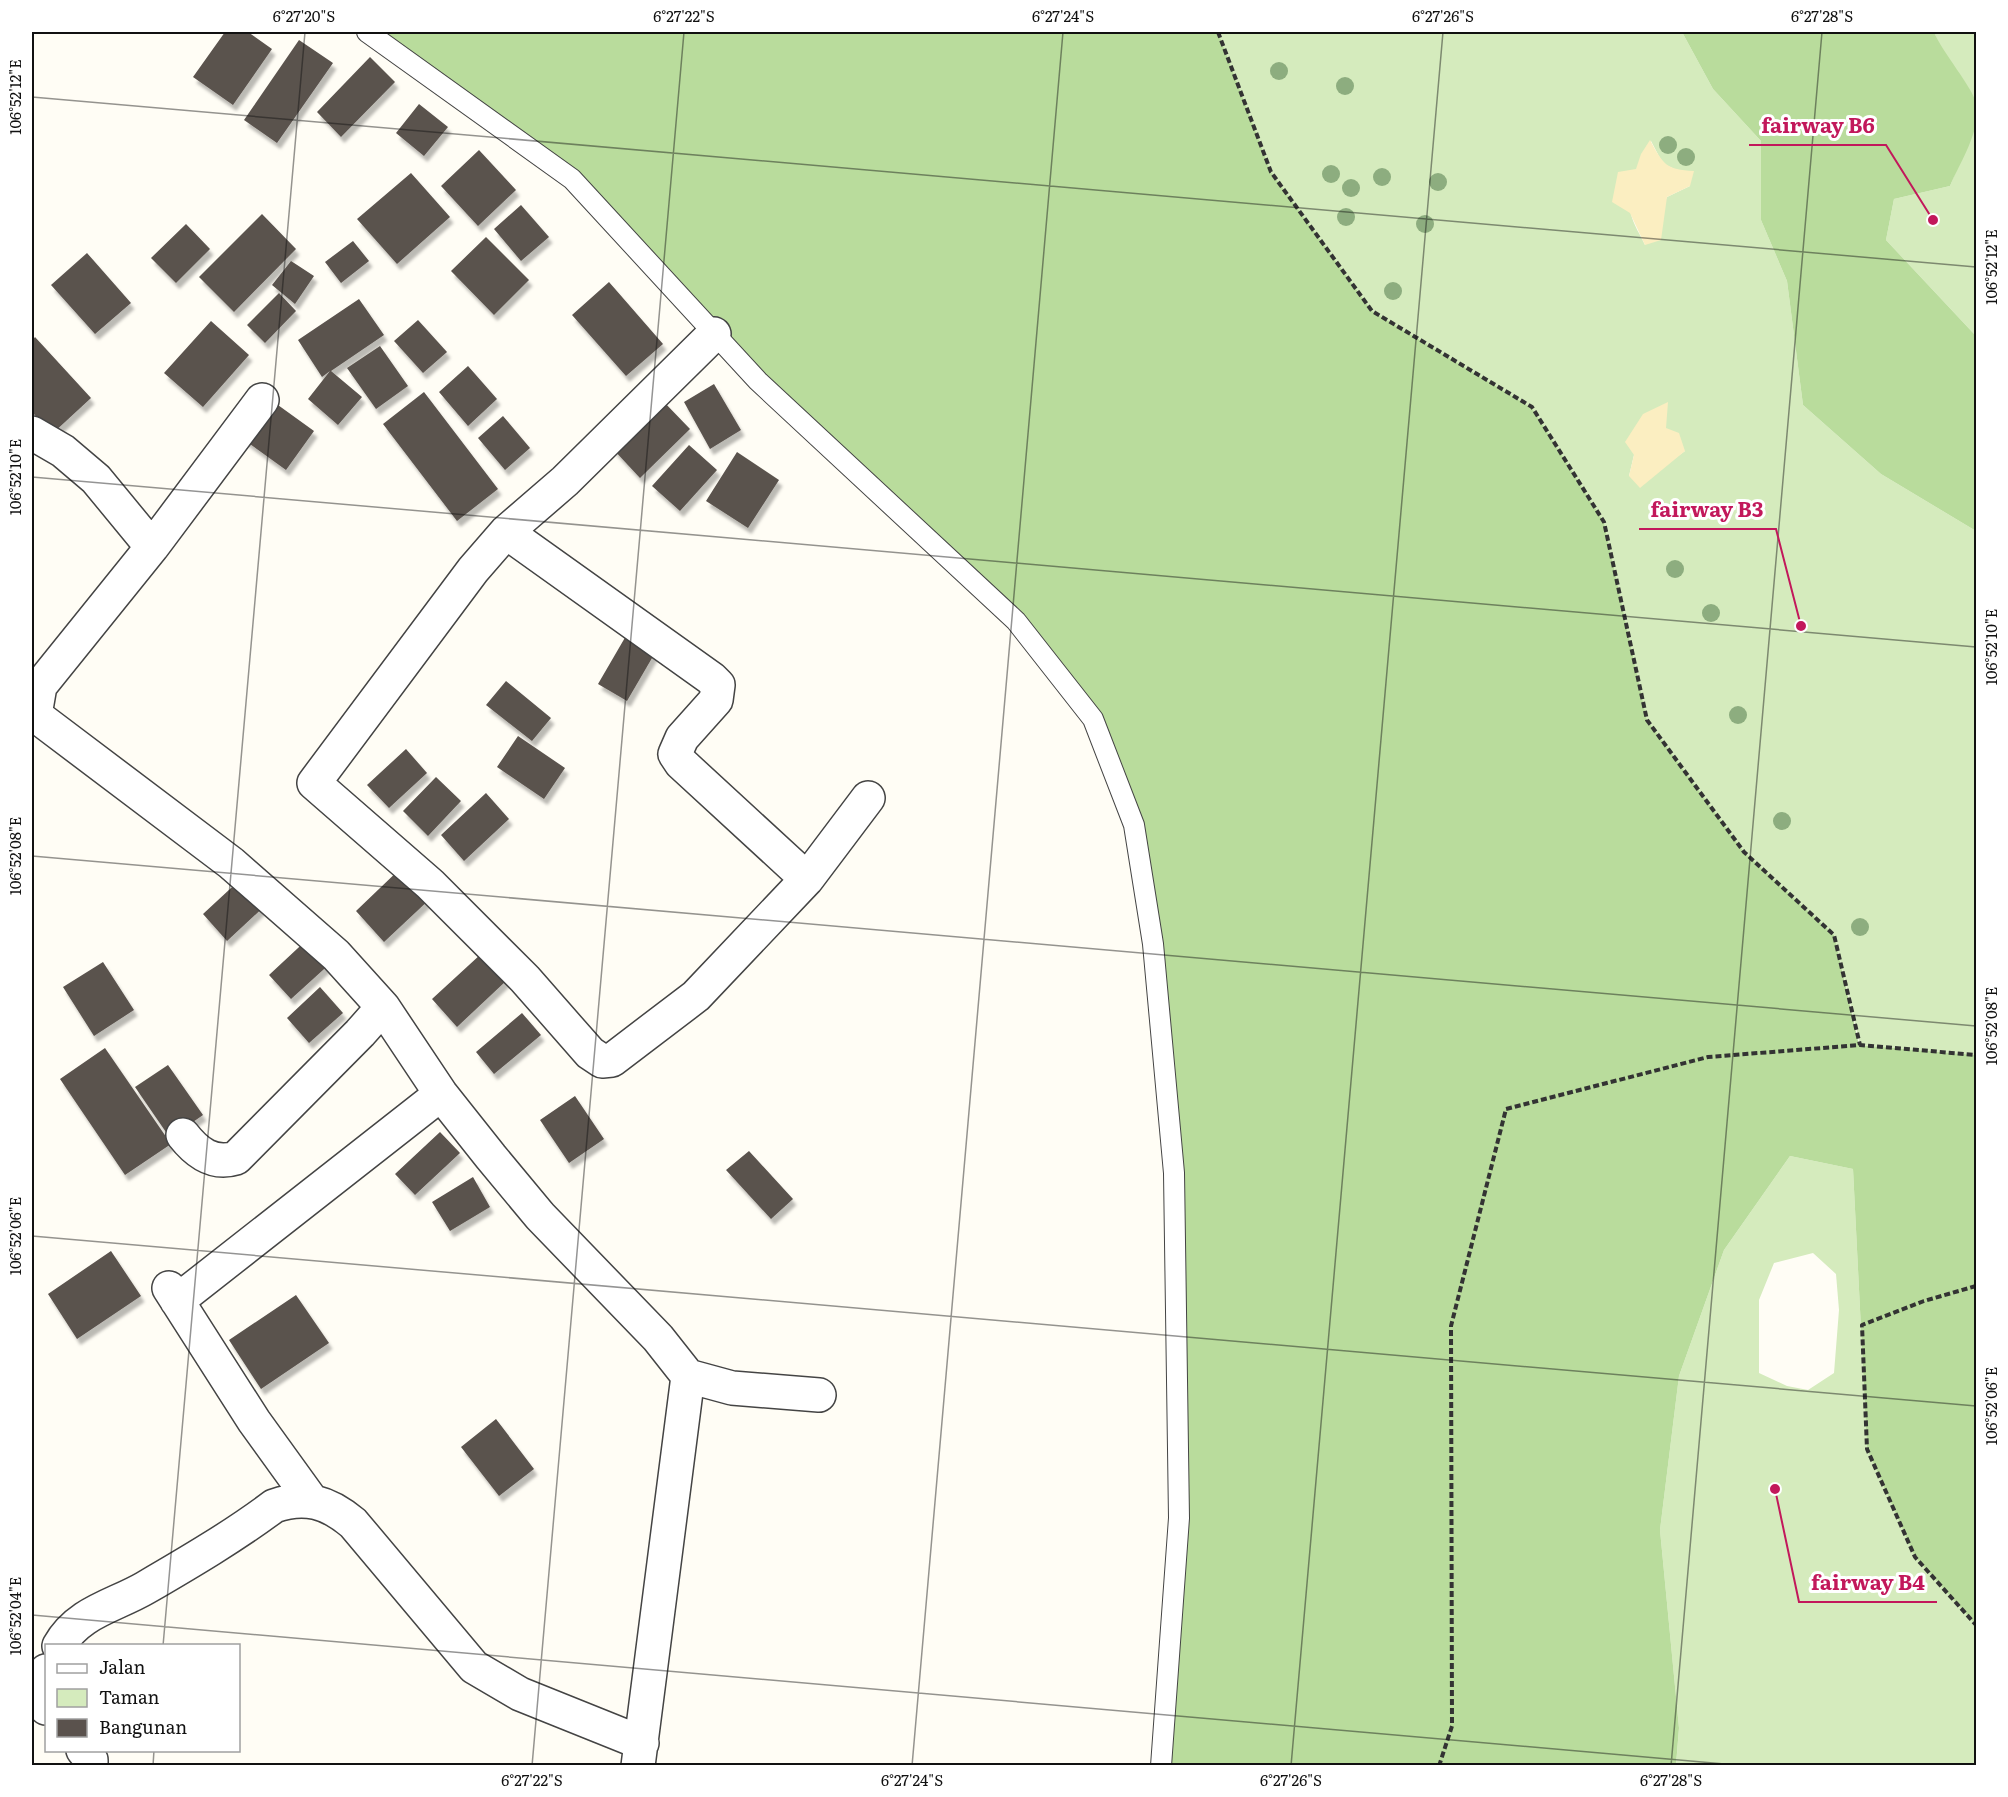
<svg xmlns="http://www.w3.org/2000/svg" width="2008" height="1797" font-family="Literata,serif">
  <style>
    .green { fill: #d5ebbd; fill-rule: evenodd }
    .forest { fill: #b9dc9c }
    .sand { fill: #fbeec1 }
    .building { fill: #5a524d; filter: url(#shadow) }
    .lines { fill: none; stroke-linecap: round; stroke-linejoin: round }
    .lane-casing { stroke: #444; stroke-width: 22 }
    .street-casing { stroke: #444; stroke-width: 36 }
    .path { stroke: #333; stroke-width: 4; stroke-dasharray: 6 3; stroke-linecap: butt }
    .lane { stroke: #fff; stroke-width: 20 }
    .street { stroke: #fff; stroke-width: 33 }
    .tree { fill: #8dad7f }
    .ticks { fill: none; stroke: #111; stroke-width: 1.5; stroke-opacity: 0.45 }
    .leader { fill: none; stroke: #c2185b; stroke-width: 2 }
    .callout-dot { fill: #c2185b; stroke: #fff; stroke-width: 2 }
    .callout-label { font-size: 21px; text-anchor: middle; font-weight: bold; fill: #c2185b; stroke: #fff; stroke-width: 6; stroke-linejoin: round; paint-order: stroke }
    .neatline { fill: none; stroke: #111; stroke-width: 2 }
    .ticks-label { font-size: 15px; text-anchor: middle; fill: #111 }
  </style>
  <defs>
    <filter id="shadow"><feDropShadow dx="3.5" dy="6" stdDeviation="1.5" flood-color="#0004"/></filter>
  </defs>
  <rect width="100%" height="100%" fill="#fffdf5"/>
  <path class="green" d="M1218 32H1682L1713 89 1761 141V220L1787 281 1803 405 1881 474 1976 531V1055L1860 1045 1834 935 1744 852 1647 720 1604 522 1532 408 1372 311 1271 172ZM1651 141 1663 164 1677 170 1690 186 1667 197 1645 245C1641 236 1633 224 1631 214 1627 196 1640 156 1651 141ZM1685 451 1667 464 1629 476 1634 455Z
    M1934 32H1976V101L1939 45Z
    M1976 122V336L1886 240 1894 199 1950 186Z
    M1790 1156 1853 1169 1867 1449 1915 1557 1976 1625V1765L1676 1766 1679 1728 1660 1530 1679 1376 1724 1250ZM1813 1253 1836 1274 1839 1310 1834 1373 1808 1390 1787 1386 1759 1373V1300L1774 1263Z"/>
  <path class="forest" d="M368 32H1218L1271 172 1372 311 1532 408 1604 522 1647 720 1744 852 1834 935 1859 1045 1976 1055V1625L1915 1557 1867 1449 1853 1169 1790 1156 1724 1250 1679 1376 1660 1530 1679 1728 1676 1765H1161L1179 1518 1174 1173 1134 825 1093 719 1016 621 759 381 572 179Z
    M1682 32H1934C1942 52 1973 88 1976 103 1982 129 1960 162 1950 186L1894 199 1886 240 1976 336V531L1881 474 1803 405 1787 281 1761 220V141L1713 89Z"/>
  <path class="sand" d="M1650 140C1663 164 1666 170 1694 171L1690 186 1667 197 1661 240 1645 245 1630 213 1612 202 1618 172 1636 169 1641 154Z
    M1668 402 1666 428 1679 433 1685 451 1640 488 1629 476 1634 455 1625 442 1643 414Z"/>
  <path class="building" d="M225 32H248L272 49 233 105 193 77Z
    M299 40 333 63 277 143 244 120Z
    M370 57 395 82 341 137 317 112Z
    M419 104 448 127 424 156 396 133Z
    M479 150 516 190 478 226 441 186Z
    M411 173 450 217 397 264 357 219Z
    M521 205 549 237 521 261 494 229Z
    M262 214 296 249 234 312 199 277Z
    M186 224 210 249 176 283 151 258Z
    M486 237 529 280 494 315 451 271Z
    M353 241 369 261 341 283 325 262Z
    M87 253 131 303 95 334 51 285Z
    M291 261 314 276 295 304 272 285Z
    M609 282 663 344 626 376 572 315Z
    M279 293 296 311 265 343 247 325Z
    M359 299 384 335 331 371 362 397 338 425 308 399 330 371 322 377 298 340Z
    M418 320 447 352 423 373 394 341Z
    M211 321 249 355 203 407 164 373Z
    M35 337 91 398 52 434 32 412V341Z
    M380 346 408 386 376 409 347 368Z
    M468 366 497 399 468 426 439 392Z
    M714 384 741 430 710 449 684 402Z
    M424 392 498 489 457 521 383 424Z
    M271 400 314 431 286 470 243 439Z
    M662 400 690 429 640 478 613 449Z
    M503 416 530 448 505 470 478 438Z
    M689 445 717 470 680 511 652 486Z
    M737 452 779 480 748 528 706 501Z
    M630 629 659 646 627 701 598 684Z
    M506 681 551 718 532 741 486 705Z
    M518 736 565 768 544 799 497 767Z
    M406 749 427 773 389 808 367 785Z
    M436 777 461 801 428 836 403 811Z
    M486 793 509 819 464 861 441 835Z
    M403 866 432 897 384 942 356 911Z
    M244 876 268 903 227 941 203 914Z
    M312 935 334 960 291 999 269 975Z
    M481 954 506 981 457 1027 432 999Z
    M103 962 134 1010 94 1036 63 987Z
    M320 987 343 1013 309 1043 287 1018Z
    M522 1013 541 1035 494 1074 476 1052Z
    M105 1048 171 1144 125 1175 60 1079Z
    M168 1065 203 1115 170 1138 135 1087Z
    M575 1096 604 1139 569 1163 540 1120Z
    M440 1132 460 1153 415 1195 395 1174Z
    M749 1151 793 1199 771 1219 726 1170Z
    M473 1177 490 1207 450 1231 432 1202Z
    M111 1251 141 1296 77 1339 48 1294Z
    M296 1295 329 1343 261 1389 229 1340Z
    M496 1419 534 1469 499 1496 461 1447Z"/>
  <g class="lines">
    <defs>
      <path id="lane" d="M367 32 572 179 758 381 1016 621 1093 719 1134 825 1153 944 1174 1173 1179 1518 1161 1766"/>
      <path id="street" d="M714 334 565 481 506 532 473 570 314 783 430 884 525 979 590 1053 602 1061 612 1060 696 996 807 879 868 798
        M262 400 152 547 40 686 35 715 231 863 336 955 383 1007 441 1094 491 1157 540 1216 658 1338 688 1376 638 1766
        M32 433 63 451 96 479 152 547
        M506 532 712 679 718 685 716 700 682 738 675 754 681 763 807 879
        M183 1135C197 1153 213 1165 236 1158L360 1033 383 1007
        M169 1288 254 1421 311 1500
        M177 1301 441 1094
        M688 1376 732 1388 819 1395
        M59 1646C78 1612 114 1606 145 1588 188 1563 234 1536 274 1506 305 1495 328 1502 353 1523L474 1667 520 1694 642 1743
        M46 1671V1708
        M83 1750 91 1760V1766"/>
    </defs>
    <use href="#lane" class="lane-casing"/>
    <use href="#street" class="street-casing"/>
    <path class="path" d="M1218 32 1271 172 1372 311 1532 407 1604 522 1647 720 1744 852 1834 935 1860 1045
      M1976 1286 1924 1301 1862 1325 1867 1449 1915 1557 1976 1625
      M1439 1766 1452 1726 1451 1326 1506 1109 1708 1057 1860 1045 1976 1055"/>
    <use href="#lane" class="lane"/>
    <use href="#street" class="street"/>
  </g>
  <g class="tree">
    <circle cx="1279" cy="71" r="9"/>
    <circle cx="1345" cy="86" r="9"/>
    <circle cx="1668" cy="145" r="9"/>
    <circle cx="1686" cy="157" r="9"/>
    <circle cx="1331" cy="174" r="9"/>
    <circle cx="1382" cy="177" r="9"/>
    <circle cx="1438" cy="182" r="9"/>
    <circle cx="1351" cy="188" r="9"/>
    <circle cx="1346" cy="217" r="9"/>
    <circle cx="1425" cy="224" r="9"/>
    <circle cx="1393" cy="291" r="9"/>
    <circle cx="1675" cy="569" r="9"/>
    <circle cx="1711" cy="613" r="9"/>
    <circle cx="1738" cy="715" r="9"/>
    <circle cx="1782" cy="821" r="9"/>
    <circle cx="1860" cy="927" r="9"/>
  </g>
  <path class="ticks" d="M32 97 1976 267M32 477 1976 647M32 856 1976 1026M32 1236 1976 1406M32 1615 1747 1766M163 1646 305 32M153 1766 154 1750M532 1766 684 32M912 1766 1063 32M1291 1766 1443 32M1671 1766 1822 32"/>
  <path class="leader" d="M1933 220L1886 145H1749M1801 626L1776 529H1639M1775 1489L1799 1602H1937"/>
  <g class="callout-dot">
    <circle cx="1933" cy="220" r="6"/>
    <circle cx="1801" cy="626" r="6"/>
    <circle cx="1775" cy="1489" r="6"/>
  </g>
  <g class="callout-label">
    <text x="1818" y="133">fairway B6</text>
    <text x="1707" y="517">fairway B3</text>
    <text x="1868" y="1590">fairway B4</text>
  </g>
  <rect width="2008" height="1797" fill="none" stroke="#ffffff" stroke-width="66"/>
  <rect x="45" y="1644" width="195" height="108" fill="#ffffff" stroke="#a0a0a0" stroke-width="1.5"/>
  <rect x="57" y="1664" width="30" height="9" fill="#ffffff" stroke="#a0a0a0" stroke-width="1.5"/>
  <text x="99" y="1674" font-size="18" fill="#111111">Jalan</text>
  <rect x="57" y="1689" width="30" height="18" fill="#d5ebbd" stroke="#a0a0a0" stroke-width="1.5"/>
  <text x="99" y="1704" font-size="18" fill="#111111">Taman</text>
  <rect x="57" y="1719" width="30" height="18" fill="#5a524d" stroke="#a0a0a0" stroke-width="1.5"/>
  <text x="99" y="1734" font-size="18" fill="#111111">Bangunan</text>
  <rect x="33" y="33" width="1942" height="1731" class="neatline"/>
  <g class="ticks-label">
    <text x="304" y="22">6°27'20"S</text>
    <text x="684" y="22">6°27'22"S</text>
    <text x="1063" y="22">6°27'24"S</text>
    <text x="1443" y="22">6°27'26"S</text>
    <text x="1822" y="22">6°27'28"S</text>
    <text transform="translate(16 97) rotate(-90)" y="5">106°52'12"E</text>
    <text transform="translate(1992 267) rotate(-90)" y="5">106°52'12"E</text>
    <text transform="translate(16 477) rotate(-90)" y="5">106°52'10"E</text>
    <text transform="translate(1992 647) rotate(-90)" y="5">106°52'10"E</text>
    <text transform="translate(16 856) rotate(-90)" y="5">106°52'08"E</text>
    <text transform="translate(1992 1026) rotate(-90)" y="5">106°52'08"E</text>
    <text transform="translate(16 1236) rotate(-90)" y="5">106°52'06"E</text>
    <text transform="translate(1992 1406) rotate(-90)" y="5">106°52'06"E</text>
    <text transform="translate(16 1616) rotate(-90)" y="5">106°52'04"E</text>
    <text x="532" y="1786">6°27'22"S</text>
    <text x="912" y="1786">6°27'24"S</text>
    <text x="1291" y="1786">6°27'26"S</text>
    <text x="1671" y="1786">6°27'28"S</text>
  </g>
</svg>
